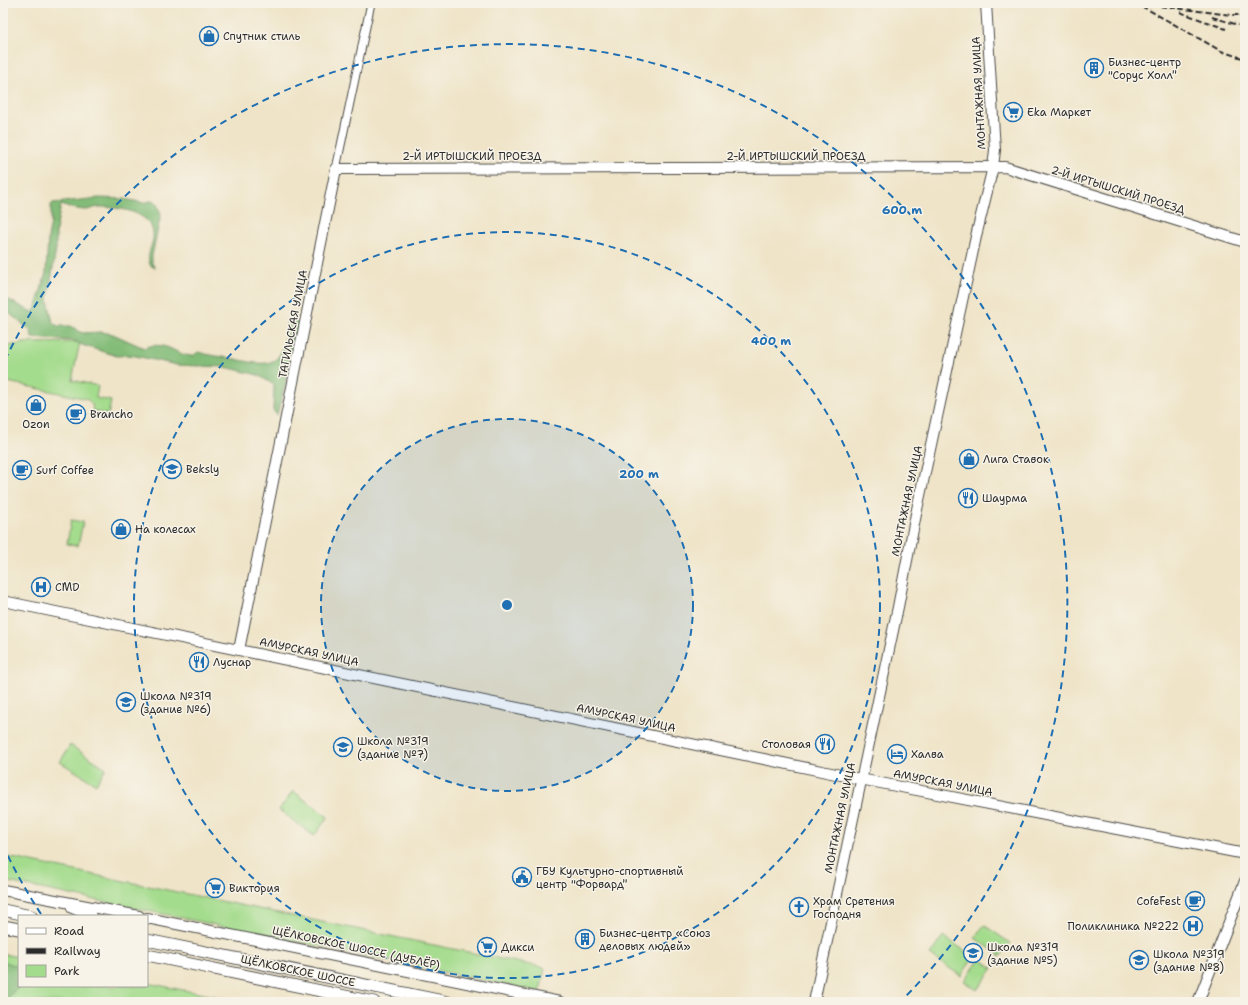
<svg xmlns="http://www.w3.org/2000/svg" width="1248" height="1005" font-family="'Shantell Sans',sans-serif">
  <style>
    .green { fill: #a4dc8d; stroke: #68845c }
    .forest { fill: #83bc78; stroke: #577452 }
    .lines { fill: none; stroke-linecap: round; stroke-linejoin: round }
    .street-casing { stroke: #484743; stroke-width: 9 }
    .secondary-casing { stroke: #484743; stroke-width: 12 }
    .primary-casing { stroke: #484743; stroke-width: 13 }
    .street { stroke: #fff; stroke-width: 7 }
    .secondary { stroke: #fff; stroke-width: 10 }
    .primary { stroke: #fff; stroke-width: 11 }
    .rail { stroke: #2b2b2b; stroke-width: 2; stroke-dasharray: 6 3; stroke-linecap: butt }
    .ring { fill: none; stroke: #1f6fb2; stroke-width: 2; stroke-dasharray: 7 5 }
    .labels { text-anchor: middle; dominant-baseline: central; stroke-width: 3; stroke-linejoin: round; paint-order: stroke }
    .poi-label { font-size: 11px; fill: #2b2b2b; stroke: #f7f3e8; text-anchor: start }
    .street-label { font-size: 11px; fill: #2b2b2b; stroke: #f7f3e8 }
    .centre { fill: #1f6fb2; stroke: #f7f3e8; stroke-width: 2 }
    .ring-label { font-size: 12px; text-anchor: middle; font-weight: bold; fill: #1f6fb2; stroke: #f7f3e8; stroke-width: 3; stroke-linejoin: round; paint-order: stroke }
  </style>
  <rect width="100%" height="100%" fill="#f7f3e8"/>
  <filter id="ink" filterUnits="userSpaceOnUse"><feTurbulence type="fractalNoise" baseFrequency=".025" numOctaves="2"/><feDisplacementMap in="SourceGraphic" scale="8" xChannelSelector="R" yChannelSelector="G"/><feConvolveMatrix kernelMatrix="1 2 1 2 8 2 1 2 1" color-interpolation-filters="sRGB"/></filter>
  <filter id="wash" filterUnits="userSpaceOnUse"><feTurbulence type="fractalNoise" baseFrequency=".012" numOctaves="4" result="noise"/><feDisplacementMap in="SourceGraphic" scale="16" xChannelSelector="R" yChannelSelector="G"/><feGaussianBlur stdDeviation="0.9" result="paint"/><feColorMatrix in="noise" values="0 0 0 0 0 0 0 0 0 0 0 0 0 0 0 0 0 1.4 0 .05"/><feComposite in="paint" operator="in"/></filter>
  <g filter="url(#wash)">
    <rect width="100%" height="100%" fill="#efe4c8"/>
    <path class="green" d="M80 342 72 380 98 386 96 398 111 401 108 415 93 411 92 404 87 399 3 381V347L24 343Z
      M71 520 83 522 78 546 67 544Z
      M70 745 106 768 96 784 60 762Z
      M293 791 328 817 314 836 279 810Z
      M3 856 545 968 540 992 3 881Z
      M984 925 1010 943 1001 956 975 938Z
      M943 936 974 957 961 976 930 955Z
      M3 954 19 957V986H147V983L245 1002H3Z
      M980 959 993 968 977 990 964 981Z"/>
    <path class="forest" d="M99 198 125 199 144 203 150 201 156 202 161 214 152 256V263L155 268 150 265C145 253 155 244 153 232 149 211 117 207 100 207 95 207 90 210 85 210 77 209 69 208 61 205L56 230V249L48 299 53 323 58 326H71L82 333 101 332 113 334 144 348C167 339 175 356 193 356L198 352C208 355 217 356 228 358 242 359 267 370 278 357 285 348 286 333 288 321L294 320 299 324V330L290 354 285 384 277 415 273 411 274 385 258 375 225 367 177 365 131 355 117 356 82 345 75 341 32 338 31 331 3 308V297L32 312 35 310 46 273 48 238 51 222V205L53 203Z
      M3 961 19 967 20 986 9 996 8 1002H3Z"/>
  </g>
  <g filter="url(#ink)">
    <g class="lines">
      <defs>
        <path id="street" d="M336 169 371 3"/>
        <path id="secondary" d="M3 601 860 779 1245 854
          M239 650 336 169 1005 167 1245 242
          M3 890 139 916
          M72 908 91 916
          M147 918 560 1002
          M814 1002 898 607 916 514 977 232 993 167 995 150 986 3
          M1198 1002 1245 881"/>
        <path id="primary" d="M3 910 31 916
          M3 926 19 929
          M147 940 448 1002
          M147 955 374 1002"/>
      </defs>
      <use href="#street" class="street-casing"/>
      <use href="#secondary" class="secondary-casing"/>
      <use href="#primary" class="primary-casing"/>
      <use href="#street" class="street"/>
      <use href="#secondary" class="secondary"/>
      <use href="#primary" class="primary"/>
      <path class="rail" d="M1133 3 1147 9 1221 51 1245 59
        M1143 4 1231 15H1245
        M1180 12 1226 29
        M1212 17 1245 27"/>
    </g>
  </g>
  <circle cx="507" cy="605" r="186" fill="#1f6fb2" fill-opacity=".12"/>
  <g class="ring">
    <circle cx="507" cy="605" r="186"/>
    <circle cx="507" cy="605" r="373"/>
    <path d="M41 914A559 559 0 0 1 5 850M5 360A559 559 0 1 1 902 1000"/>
  </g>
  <defs>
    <symbol id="shop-ring" viewBox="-11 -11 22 22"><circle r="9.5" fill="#f7f3e8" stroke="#1f6fb2" stroke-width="1.5"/><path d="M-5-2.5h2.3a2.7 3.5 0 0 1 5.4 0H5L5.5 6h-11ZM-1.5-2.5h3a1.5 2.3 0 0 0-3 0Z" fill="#1f6fb2"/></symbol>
    <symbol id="building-ring" viewBox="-11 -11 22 22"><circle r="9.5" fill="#f7f3e8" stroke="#1f6fb2" stroke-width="1.5"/><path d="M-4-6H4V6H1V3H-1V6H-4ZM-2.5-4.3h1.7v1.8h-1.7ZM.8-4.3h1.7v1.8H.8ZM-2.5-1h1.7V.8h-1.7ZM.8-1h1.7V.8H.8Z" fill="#1f6fb2"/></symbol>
    <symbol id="supermarket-ring" viewBox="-11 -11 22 22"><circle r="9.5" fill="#f7f3e8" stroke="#1f6fb2" stroke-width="1.5"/><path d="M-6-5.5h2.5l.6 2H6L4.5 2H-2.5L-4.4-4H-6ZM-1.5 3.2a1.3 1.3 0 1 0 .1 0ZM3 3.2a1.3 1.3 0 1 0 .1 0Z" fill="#1f6fb2"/></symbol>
    <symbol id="cafe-ring" viewBox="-11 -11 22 22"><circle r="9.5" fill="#f7f3e8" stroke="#1f6fb2" stroke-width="1.5"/><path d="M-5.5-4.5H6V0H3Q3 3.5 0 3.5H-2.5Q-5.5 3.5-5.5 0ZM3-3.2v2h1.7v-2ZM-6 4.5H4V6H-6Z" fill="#1f6fb2"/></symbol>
    <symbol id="school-ring" viewBox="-11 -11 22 22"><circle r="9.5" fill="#f7f3e8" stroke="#1f6fb2" stroke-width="1.5"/><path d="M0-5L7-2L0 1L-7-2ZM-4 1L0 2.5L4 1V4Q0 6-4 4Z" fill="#1f6fb2"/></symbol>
    <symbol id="restaurant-ring" viewBox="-11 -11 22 22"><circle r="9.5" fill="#f7f3e8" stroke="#1f6fb2" stroke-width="1.5"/><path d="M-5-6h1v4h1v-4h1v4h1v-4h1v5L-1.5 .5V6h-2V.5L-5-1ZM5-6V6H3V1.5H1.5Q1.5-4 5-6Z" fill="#1f6fb2"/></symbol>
    <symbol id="hospital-ring" viewBox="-11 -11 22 22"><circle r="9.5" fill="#f7f3e8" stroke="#1f6fb2" stroke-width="1.5"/><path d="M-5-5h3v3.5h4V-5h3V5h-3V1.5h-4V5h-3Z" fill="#1f6fb2"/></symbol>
    <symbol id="hotel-ring" viewBox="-11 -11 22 22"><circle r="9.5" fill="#f7f3e8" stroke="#1f6fb2" stroke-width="1.5"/><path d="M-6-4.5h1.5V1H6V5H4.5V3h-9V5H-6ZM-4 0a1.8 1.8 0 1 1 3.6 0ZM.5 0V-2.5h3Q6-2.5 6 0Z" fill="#1f6fb2"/></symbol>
    <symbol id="civic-ring" viewBox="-11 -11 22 22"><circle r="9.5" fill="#f7f3e8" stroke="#1f6fb2" stroke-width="1.5"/><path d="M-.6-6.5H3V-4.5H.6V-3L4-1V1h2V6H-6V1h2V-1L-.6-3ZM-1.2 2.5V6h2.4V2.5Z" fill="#1f6fb2"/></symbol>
    <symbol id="church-ring" viewBox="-11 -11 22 22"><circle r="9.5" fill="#f7f3e8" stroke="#1f6fb2" stroke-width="1.5"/><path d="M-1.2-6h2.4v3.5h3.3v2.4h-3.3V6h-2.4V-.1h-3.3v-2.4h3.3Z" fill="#1f6fb2"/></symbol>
  </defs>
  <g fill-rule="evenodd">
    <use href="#shop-ring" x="198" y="25" width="22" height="22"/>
    <use href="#building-ring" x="1083" y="57" width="22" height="22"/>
    <use href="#supermarket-ring" x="1002" y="101" width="22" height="22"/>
    <use href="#shop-ring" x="25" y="394" width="22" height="22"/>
    <use href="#cafe-ring" x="65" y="403" width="22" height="22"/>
    <use href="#shop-ring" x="958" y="448" width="22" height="22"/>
    <use href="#school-ring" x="161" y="458" width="22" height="22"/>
    <use href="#cafe-ring" x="11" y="459" width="22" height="22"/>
    <use href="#restaurant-ring" x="957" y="487" width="22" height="22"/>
    <use href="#shop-ring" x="110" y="518" width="22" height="22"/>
    <use href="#hospital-ring" x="30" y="576" width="22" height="22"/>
    <use href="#restaurant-ring" x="188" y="651" width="22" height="22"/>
    <use href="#school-ring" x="115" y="691" width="22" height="22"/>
    <use href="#restaurant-ring" x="814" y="733" width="22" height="22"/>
    <use href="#school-ring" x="332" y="736" width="22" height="22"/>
    <use href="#hotel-ring" x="886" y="743" width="22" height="22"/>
    <use href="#civic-ring" x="511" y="866" width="22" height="22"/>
    <use href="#supermarket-ring" x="204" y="877" width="22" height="22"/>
    <use href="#cafe-ring" x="1184" y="890" width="22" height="22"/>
    <use href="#church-ring" x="788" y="896" width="22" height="22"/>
    <use href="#hospital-ring" x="1182" y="915" width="22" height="22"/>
    <use href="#building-ring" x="574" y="928" width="22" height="22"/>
    <use href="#supermarket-ring" x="476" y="936" width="22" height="22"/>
    <use href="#school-ring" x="962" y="942" width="22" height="22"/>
    <use href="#school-ring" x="1128" y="949" width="22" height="22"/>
  </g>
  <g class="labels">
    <g class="poi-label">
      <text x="223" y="36">Спутник стиль</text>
      <text x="1108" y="62">Бизнес-центр<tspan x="1108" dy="13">"Сорус Холл"</tspan></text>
      <text x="1027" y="112">Eka Маркет</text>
      <text x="90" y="414">Brancho</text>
      <text x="36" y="424" text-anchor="middle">Ozon</text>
      <text x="983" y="459">Лига Ставок</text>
      <text x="186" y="469">Beksly</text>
      <text x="36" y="470">Surf Coffee</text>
      <text x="982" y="498">Шаурма</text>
      <text x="135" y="529">На колесах</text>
      <text x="55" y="587">CMD</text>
      <text x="213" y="662">Луснар</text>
      <text x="140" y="696">Школа №319<tspan x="140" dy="13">(здание №6)</tspan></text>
      <text x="357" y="741">Школа №319<tspan x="357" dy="13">(здание №7)</tspan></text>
      <text x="811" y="744" text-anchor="end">Столовая</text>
      <text x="911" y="754">Халва</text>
      <text x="536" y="871">ГБУ Культурно-спортивный<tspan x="536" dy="13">центр "Форвард"</tspan></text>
      <text x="229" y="888">Виктория</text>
      <text x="813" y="901">Храм Сретения<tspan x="813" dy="13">Господня</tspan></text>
      <text x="1181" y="901" text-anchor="end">CofeFest</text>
      <text x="1179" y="926" text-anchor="end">Поликлиника №222</text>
      <text x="599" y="933">Бизнес-центр «Союз<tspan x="599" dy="13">деловых людей»</tspan></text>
      <text x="501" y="947">Дикси</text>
      <text x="987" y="947">Школа №319<tspan x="987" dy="13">(здание №5)</tspan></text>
      <text x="1153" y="954">Школа №319<tspan x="1153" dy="13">(здание №8)</tspan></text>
    </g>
    <g class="street-label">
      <text transform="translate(979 93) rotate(-93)">МОНТАЖНАЯ УЛИЦА</text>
      <text x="472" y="156">2-Й ИРТЫШСКИЙ ПРОЕЗД</text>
      <text x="796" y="156">2-Й ИРТЫШСКИЙ ПРОЕЗД</text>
      <text transform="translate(1118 190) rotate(17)">2-Й ИРТЫШСКИЙ ПРОЕЗД</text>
      <text transform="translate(293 324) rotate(-79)">ТАГИЛЬСКАЯ УЛИЦА</text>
      <text transform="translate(907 501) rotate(-78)">МОНТАЖНАЯ УЛИЦА</text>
      <text transform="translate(309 652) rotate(12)">АМУРСКАЯ УЛИЦА</text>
      <text transform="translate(626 718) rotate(12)">АМУРСКАЯ УЛИЦА</text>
      <text transform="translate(943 783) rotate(11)">АМУРСКАЯ УЛИЦА</text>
      <text transform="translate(840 818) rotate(-78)">МОНТАЖНАЯ УЛИЦА</text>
      <text transform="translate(356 948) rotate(12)">ЩЁЛКОВСКОЕ ШОССЕ (ДУБЛЁР)</text>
      <text transform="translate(298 971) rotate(12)">ЩЁЛКОВСКОЕ ШОССЕ</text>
    </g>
  </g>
  <circle cx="507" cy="605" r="6" class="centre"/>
  <g class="ring-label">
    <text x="902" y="214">600 m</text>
    <text x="771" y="345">400 m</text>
    <text x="639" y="478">200 m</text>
  </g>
  <rect width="1248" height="1005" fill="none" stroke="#f7f3e8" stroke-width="16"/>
  <rect x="18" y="915" width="130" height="72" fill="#f7f3e8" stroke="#a5a39c"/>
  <rect x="26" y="928" width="20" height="6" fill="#ffffff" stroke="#a5a39c"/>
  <text x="54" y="935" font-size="12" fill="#2b2b2b">Road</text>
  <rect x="26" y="948" width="20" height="6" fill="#2b2b2b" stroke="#a5a39c"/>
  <text x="54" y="955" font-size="12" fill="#2b2b2b">Railway</text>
  <rect x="26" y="965" width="20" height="12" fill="#a4dc8d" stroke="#a5a39c"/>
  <text x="54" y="975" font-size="12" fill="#2b2b2b">Park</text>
</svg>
